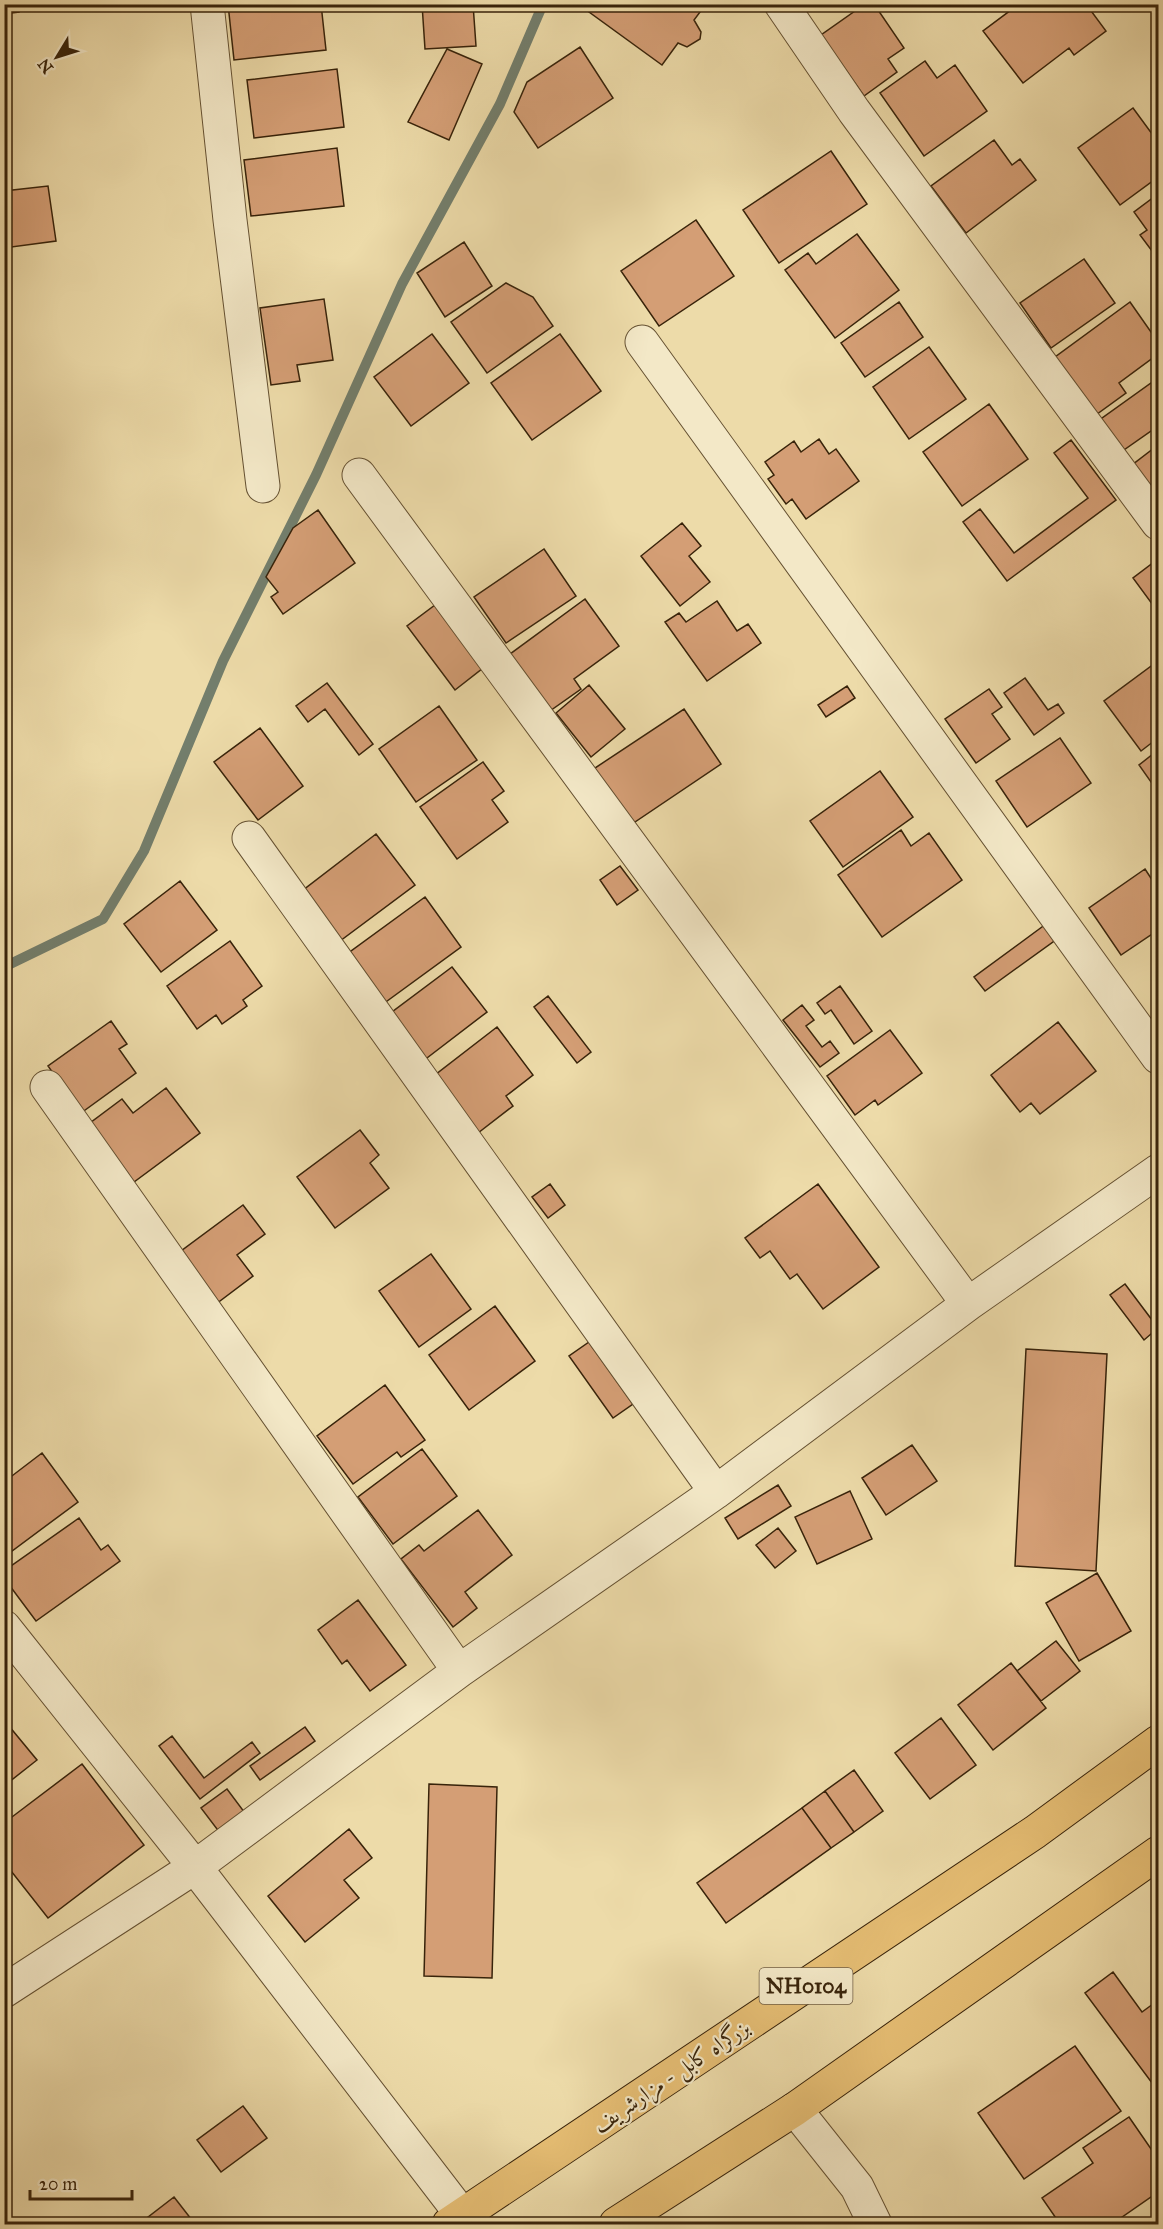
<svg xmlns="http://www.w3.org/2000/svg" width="1163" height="2229" font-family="'IM FELL Great Primer',Amiri,serif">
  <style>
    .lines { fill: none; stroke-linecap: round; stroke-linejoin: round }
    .stream { stroke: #737e6c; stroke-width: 10 }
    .building { fill: #d49e75; stroke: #38230a; stroke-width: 1.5 }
    .minor-casing { stroke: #655132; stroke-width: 35 }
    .trunk-casing { stroke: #38230a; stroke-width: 35 }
    .minor { stroke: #f3e8c7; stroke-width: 33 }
    .trunk { stroke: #e6be74; stroke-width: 33 }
    .labels { text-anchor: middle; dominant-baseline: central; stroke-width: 4.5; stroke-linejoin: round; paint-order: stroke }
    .shield { fill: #f3e8c7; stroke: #705e43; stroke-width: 1.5 }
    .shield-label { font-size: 21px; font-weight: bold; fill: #38230a }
    .street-label { font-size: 22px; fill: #38230a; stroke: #f3e8c7 }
  </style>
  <rect width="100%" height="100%" fill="#eddba9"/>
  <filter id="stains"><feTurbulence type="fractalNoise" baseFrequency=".00333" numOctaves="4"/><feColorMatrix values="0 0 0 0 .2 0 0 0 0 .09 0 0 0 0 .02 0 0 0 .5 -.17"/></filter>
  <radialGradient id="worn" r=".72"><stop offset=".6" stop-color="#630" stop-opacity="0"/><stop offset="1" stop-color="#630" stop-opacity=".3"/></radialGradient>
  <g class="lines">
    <path class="stream" d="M4 967 103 919 144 851 223 661 316 475 402 284 500 104 543 4"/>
  </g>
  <path class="building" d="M4 4H18L19 12 4 14Z
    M228 4H321L326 50 234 60Z
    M422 4H473L476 46 425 49Z
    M578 4H706L694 20 701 32 700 39 687 47 678 43 662 65Z
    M865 4H874L904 48 888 59 897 72 864 96 821 35Z
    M1019 4H1086L1106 31 1074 55 1069 48 1023 83 983 31Z
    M580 47 613 98 538 148 514 112 527 82Z
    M447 49 482 64 449 140 408 122Z
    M925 61 937 78 955 65 987 111 924 156 880 93Z
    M337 69 344 127 254 138 247 80Z
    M1133 108 1158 142V177L1120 205 1078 148Z
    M994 140 1012 165 1020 159 1036 180 966 233 931 186Z
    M337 148 344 206 251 216 244 160Z
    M831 151 867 204 779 263 743 210Z
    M48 186 56 241 4 248V191Z
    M1158 194V247L1152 251 1140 235 1147 230 1134 212Z
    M696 220 734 276 659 326 621 271Z
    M857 234 899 290 835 338 785 270 808 253 816 264Z
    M464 242 492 286 445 317 417 273Z
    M1084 259 1115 303 1051 348 1020 303Z
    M506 283 533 297 553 326 487 373 451 322Z
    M324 299 333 360 297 365 300 381 271 385 260 308Z
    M899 302 923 337 865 377 841 343Z
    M1130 302 1158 342V354L1119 383 1126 393 1093 417 1051 360Z
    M432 334 469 383 411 426 374 377Z
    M560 334 601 391 532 440 491 383Z
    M929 347 966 399 909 439 873 387Z
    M1158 378V426L1121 452 1098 421Z
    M989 404 1028 459 962 506 923 452Z
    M819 439 829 454 836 449 859 481 806 519 792 499 786 504 768 479 774 475 765 462 794 441 801 452Z
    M1071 440 1116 500 1007 581 963 522 980 509 1014 553 1088 498 1054 453Z
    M1158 445V502L1132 465Z
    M318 510 355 563 283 614 271 597 278 592 266 577 293 528Z
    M682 523 701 546 689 556 710 582 680 606 641 556Z
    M544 549 576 596 506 643 474 597Z
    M1158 559V612L1133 578Z
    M585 599 619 646 574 679 581 689 547 713 506 657Z
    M717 601 737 631 748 624 761 643 707 681 665 622 679 613 686 622Z
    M435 605 483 668 455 690 407 626Z
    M1158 661V738L1141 751 1104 701Z
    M1025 678 1048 710 1058 704 1064 713 1034 735 1004 693Z
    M327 683 373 744 359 755 325 709 308 722 296 706Z
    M589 685 625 729 591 757 556 713Z
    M847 686 855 698 826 717 818 705Z
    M989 689 1002 707 992 714 1010 739 976 763 945 719Z
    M439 706 477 760 416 802 379 749Z
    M684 709 721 764 629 826 592 770Z
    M260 728 303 786 258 820 214 762Z
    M1060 738 1091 783 1027 827 996 781Z
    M1158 750V792L1139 765Z
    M483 762 504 791 492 800 508 822 457 859 420 807Z
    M880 771 913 817 843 867 810 821Z
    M901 830 911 846 929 833 962 880 882 937 838 875Z
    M376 834 415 885 336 944 298 894Z
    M620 866 638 890 617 905 600 880Z
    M1145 869 1158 889V930L1121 955 1089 908Z
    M180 881 217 930 161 972 124 924Z
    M425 897 461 947 383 1004 347 954Z
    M1046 924 1057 939 985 991 974 977Z
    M230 941 262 986 243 1000 247 1006 222 1024 216 1015 197 1029 167 986Z
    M452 967 487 1012 423 1061 388 1015Z
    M840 986 872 1031 854 1044 831 1010 825 1014 817 1003Z
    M548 996 591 1052 577 1063 534 1007Z
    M802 1005 814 1020 806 1026 822 1047 830 1041 839 1053 820 1067 783 1020Z
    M111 1021 127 1044 119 1049 136 1073 81 1113 48 1066Z
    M1058 1022 1096 1071 1040 1114 1031 1103 1020 1112 991 1075Z
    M497 1027 533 1075 506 1096 513 1106 478 1133 435 1075Z
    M890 1030 922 1073 878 1105 875 1100 855 1115 827 1076Z
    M166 1088 200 1133 130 1185 86 1126 122 1099 133 1113Z
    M360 1130 379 1155 370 1163 389 1188 335 1228 297 1177Z
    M550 1184 565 1205 548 1218 532 1197Z
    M818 1184 879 1267 823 1309 797 1274 790 1279 770 1251 760 1258 745 1238Z
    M243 1205 265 1234 237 1255 253 1276 216 1304 177 1254Z
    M431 1254 471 1309 419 1347 379 1291Z
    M1125 1284 1158 1328 1144 1340 1110 1295Z
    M495 1306 535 1361 469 1410 429 1355Z
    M589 1342 633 1404 613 1418 569 1356Z
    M1026 1349 1107 1354 1096 1571 1015 1566Z
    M385 1385 425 1440 401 1457 397 1452 353 1484 317 1436Z
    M912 1445 937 1481 886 1515 862 1478Z
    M422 1449 457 1496 393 1544 358 1497Z
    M42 1453 78 1502 4 1557V1482Z
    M778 1485 791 1506 738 1539 725 1518Z
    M850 1491 872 1539 817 1564 795 1517Z
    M478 1510 512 1555 465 1592 477 1608 453 1627 401 1559 419 1545 424 1551Z
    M79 1518 101 1550 108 1545 120 1561 36 1621 4 1578V1571Z
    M778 1528 796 1551 775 1568 756 1545Z
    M1097 1573 1131 1631 1079 1661 1046 1603Z
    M358 1600 406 1665 370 1691 347 1660 342 1664 318 1630Z
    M1056 1641 1080 1671 1041 1701 1017 1671Z
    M1011 1663 1046 1708 993 1750 958 1705Z
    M941 1718 976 1765 930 1799 895 1753Z
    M4 1720 37 1760 4 1786Z
    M305 1727 315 1741 260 1780 250 1766Z
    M172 1736 204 1778 252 1742 260 1753 200 1799 159 1746Z
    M82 1764 144 1845 48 1918 4 1862V1823Z
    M854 1770 883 1811 854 1832 825 1791Z
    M429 1784 497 1787 492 1978 424 1976Z
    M227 1789 245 1813 220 1833 201 1808Z
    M825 1791 854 1832 831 1848 802 1808Z
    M802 1808 831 1848 726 1923 697 1883Z
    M349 1829 372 1858 344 1880 359 1898 305 1942 268 1896Z
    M1113 1972 1142 2012 1153 2004 1158 2011V2091L1085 1993Z
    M1075 2046 1121 2111 1024 2179 978 2113Z
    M243 2106 267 2138 221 2172 197 2140Z
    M1129 2117 1158 2159V2192L1112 2224H1060L1042 2198 1093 2163 1083 2148Z
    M174 2197 195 2224H145L143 2221Z"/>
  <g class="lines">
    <defs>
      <path id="minor" d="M207 4 230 220 263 486
        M781 4 854 111 1158 523
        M642 342 1158 1057
        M359 475 968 1304
        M249 838 716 1492
        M47 1087 459 1671
        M4 1627 195 1867 462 2215
        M4 1991 195 1867 459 1671 716 1492 968 1304 1158 1171
        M795 2109 857 2187 875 2224"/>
      <path id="trunk" d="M449 2224 1035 1832 1158 1742
        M616 2224 795 2109 1158 1853"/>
    </defs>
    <use href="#minor" class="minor-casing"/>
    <use href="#trunk" class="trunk-casing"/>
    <use href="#minor" class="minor"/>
    <use href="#trunk" class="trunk"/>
  </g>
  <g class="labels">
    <rect class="shield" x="759.5" y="1968" width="93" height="36" rx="4.5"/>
    <g class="shield-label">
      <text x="806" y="1986">NH0104</text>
    </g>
    <g class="street-label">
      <text transform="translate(671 2076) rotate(-34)">بزرگراه کابل - مزارشریف</text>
    </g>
  </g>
  <rect width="1163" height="2229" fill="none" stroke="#eddba9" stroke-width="24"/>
  <rect x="6" y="6" width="1151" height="2217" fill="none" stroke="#38230a" stroke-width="3"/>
  <rect x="12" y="12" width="1139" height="2205" fill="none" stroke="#38230a" stroke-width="1.5"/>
  <g transform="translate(57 57) rotate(232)" stroke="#f3e8c7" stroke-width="4.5" paint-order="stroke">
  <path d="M0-4.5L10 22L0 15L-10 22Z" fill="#38230a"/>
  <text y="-9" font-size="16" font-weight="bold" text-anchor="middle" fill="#38230a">N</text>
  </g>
  <path d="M30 2190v9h102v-9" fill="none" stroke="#38230a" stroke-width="3"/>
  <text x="39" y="2190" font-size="18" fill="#38230a" stroke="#f3e8c7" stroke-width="4.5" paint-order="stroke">20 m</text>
  <rect width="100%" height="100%" filter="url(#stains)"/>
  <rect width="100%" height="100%" fill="url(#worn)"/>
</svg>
